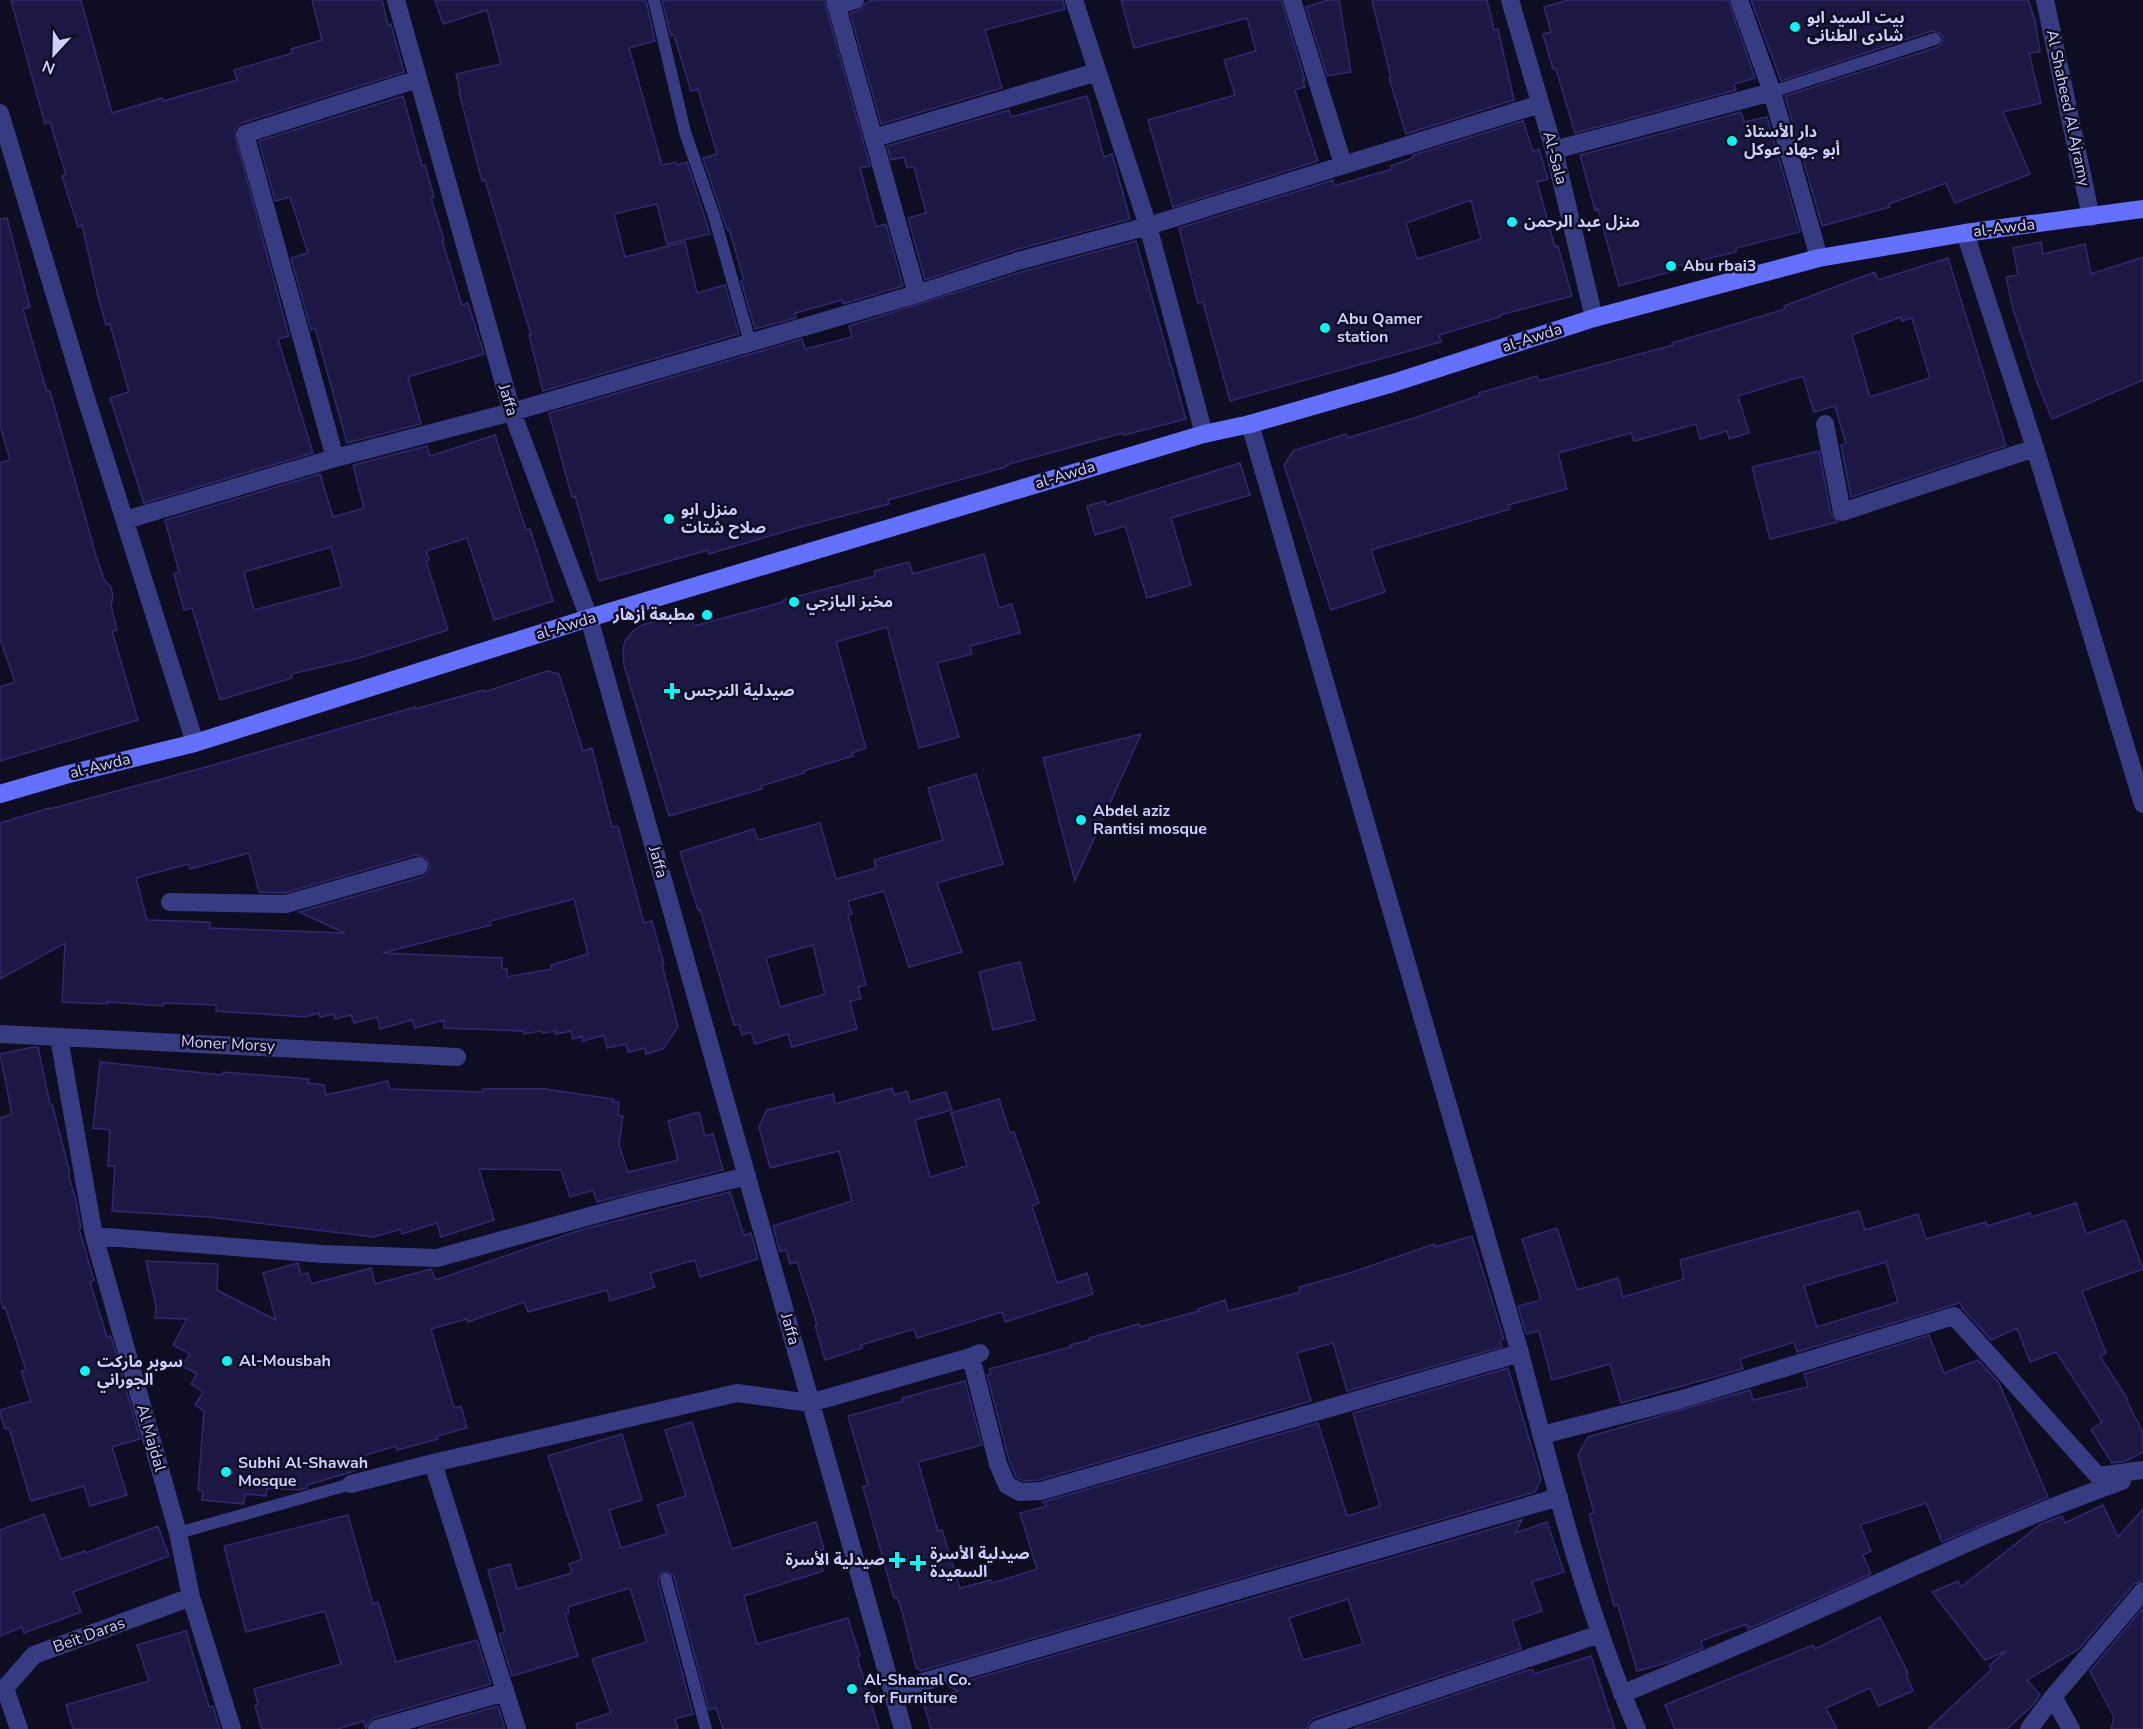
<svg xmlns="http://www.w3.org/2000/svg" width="2143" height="1729" font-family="'Nunito Sans','Noto Sans Arabic',sans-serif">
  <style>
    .building { fill: #1c1843; stroke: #30296f; stroke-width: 1.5; fill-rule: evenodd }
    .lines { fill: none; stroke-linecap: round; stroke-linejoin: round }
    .lane { stroke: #363b82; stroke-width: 12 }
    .street { stroke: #363b82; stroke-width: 18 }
    .secondary { stroke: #6470ff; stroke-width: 18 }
    .poi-dot { fill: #00f8f7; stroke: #0e0d21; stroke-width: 2 }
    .labels { text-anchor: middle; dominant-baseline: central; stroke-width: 5; stroke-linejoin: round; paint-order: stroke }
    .poi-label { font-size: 16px; font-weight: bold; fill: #cdcdff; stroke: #0e0d21; text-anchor: start }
    .street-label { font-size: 16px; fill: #cdcdff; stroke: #0e0d21 }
  </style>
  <rect width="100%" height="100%" fill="#0e0d21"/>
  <path class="building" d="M11 0H81L112 113 162 98 163 101 237 80 234 70 293 53 291 49 322 40 312 0H382L388 25 391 24 404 72 242 123 236 127 234 132 289 336 278 339 313 453 144 503 110 398 129 392 110 324 106 325 98 296 82 225 78 227 62 176 66 175 50 122 45 124Z
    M435 0H646L655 41 629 48 662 165 676 162 677 165 687 162 710 234 667 244 657 204 614 214 625 257 685 242 697 293 725 285 739 334 543 391 529 335H531L485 180 482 181 459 92H460L456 74 501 64 487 10 443 24Z
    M662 0H824L870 166 860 168 876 227 886 224 903 286 843 304 842 300 795 313 796 318 755 329 741 281 744 280 729 229 727 230 703 158 717 154 698 89 691 91 674 35 671 36Z
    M873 0H1063L1065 9 985 30 1002 88 881 124 850 13 859 10 866 3Z
    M1121 0H1281L1305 80H1303L1305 87 1295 90 1318 161 1173 207 1148 120 1235 95 1224 60 1256 51 1247 18 1134 48Z
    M1328 0H1339L1351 72 1327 76 1306 7Z
    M1372 0H1487L1494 30 1498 29 1514 100 1406 134 1389 78H1391Z
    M1568 0H1728L1755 78 1734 84 1736 90 1575 133 1556 69H1553L1543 34 1551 32 1544 7Z
    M1751 0H2028L2035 20 2040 52 2029 53 2041 103 2003 112 2030 174 1955 203 1946 183 1889 204 1890 207 1822 226 1785 96 1938 47 1941 44 1943 37 1940 33 1932 31 1781 81Z
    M403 96 422 166 425 165 434 197 431 198 444 240H442L462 305 468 303 484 354 408 377 421 424 347 443 315 328 311 330 291 258 308 253 290 197 275 201 259 141Z
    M1087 96 1104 157 1112 154 1130 219 1015 250 925 280 908 218 926 213 914 167 907 168 904 157 891 160 887 146 1009 110 1011 117Z
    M1741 112 1744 122 1767 117 1800 232 1736 248V252L1676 266 1677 270 1619 286 1598 209 1595 210 1580 155Z
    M1523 121 1533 151 1539 149 1548 179 1537 182 1555 247 1558 246 1572 296 1500 315V317L1439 335 1441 342 1230 401 1203 302 1198 303 1179 228 1333 180 1334 186 1392 169 1391 166 1413 158V155ZM1471 200 1481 239 1417 259 1406 223Z
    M7 218 30 307 23 309 47 392 50 391 96 556 104 579 111 587 113 597 111 605 117 630 112 631 138 720 0 761V687L15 682 0 639V463L10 460 0 425V219Z
    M1136 241 1186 419 1124 435 1123 433 1006 465V467L888 500 889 504 793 529 709 554 708 550 599 581 575 496 572 497 549 413 802 339 805 349 852 337 849 326 1021 272Z
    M2041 242 2043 254 2085 244 2091 274 2143 257V380L2052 419 2038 385 2013 309 2006 277 2018 275 2013 248Z
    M1948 258 2006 446 1851 497 1841 445 1846 444 1835 406 1814 412 1803 376 1738 396 1749 433 1729 439 1727 431 1700 439 1696 424 1634 441 1631 433 1558 453 1567 489 1508 505 1510 509 1371 550 1385 592 1331 610 1284 465 1293 451 1346 434 1347 438 1414 418 1480 395 1479 393 1537 376 1539 381 1673 345 1672 343 1785 309 1784 306 1875 272 1878 280ZM1901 317 1902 321 1912 318 1930 378 1870 397 1852 335Z
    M495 435 526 530 530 529 553 601 494 620 467 538 426 551 429 560 426 561 448 630 356 659 291 674 292 678 220 700 192 608 184 610 174 574 179 572 165 520 320 474 333 517 364 508 353 465 427 446 430 456ZM331 547 342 587 254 610 244 572Z
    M1819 451 1831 514 1838 522 1770 539 1752 467Z
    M1240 463 1250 495 1171 518 1191 585 1147 598 1125 526 1095 535 1087 506 1105 501 1106 505Z
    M984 554 999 608 1012 604 1020 633 970 646 972 654 937 663 959 737 919 748 887 627 836 642 866 748 852 753 853 756 803 771 804 773 761 786 762 789 669 816 624 665 623 649 625 641 633 631 642 625 690 612 694 626 783 602V600L875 576 874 571 909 562 913 574Z
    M547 671 559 674 583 751 592 748 612 827 618 826 644 923 652 921 664 964H662L678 1027 663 1049 646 1054 645 1048 628 1052 626 1044 607 1048 604 1035 583 1041 582 1036 573 1039 571 1031 556 1034V1031L542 1033 541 1031 524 1034 523 1031 444 1028V1020L415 1028 412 1020 380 1029 377 1017 354 1023 351 1015 335 1019 334 1014 320 1017 319 1013 305 1017 216 1011V1005L163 1003V1006L107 1002V1004L62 1002 65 943 0 979V823L49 808 50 809 217 764 415 707V709L484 690 485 692ZM249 853 259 892 285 893 416 855 427 858 430 868 427 873 422 877 299 912 345 933 210 928V922L147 920 136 878 188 864 190 869ZM574 899 588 954 551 965 552 969 507 977V969H502V958L383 953 491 925 490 921Z
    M1141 734 1075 881 1043 758Z
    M976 774 1003 864 937 883 962 952 909 967 884 891 848 901 852 914 848 915 866 985 858 987 861 999 850 1001 857 1029 792 1047 788 1034 755 1044 751 1032 742 1035 739 1024 734 1025 700 909 698 910 680 852 754 829 758 840 820 823 836 879 876 868 874 860 943 840 928 788ZM813 945 825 994 780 1007 766 958Z
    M1020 962 1035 1020 993 1030 979 972Z
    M33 1047H38L50 1104H52L69 1169V1177L76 1200 81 1228 79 1229 94 1280 90 1282 107 1337 111 1336 140 1439 112 1447 127 1495 90 1506 84 1486 31 1501 9 1428 5 1429 0 1413V1410L31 1401 21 1371 26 1370 5 1307 3 1308 0 1298V1118L12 1114 0 1054Z
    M100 1062 222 1075 223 1072 309 1079 308 1083 324 1085 326 1095 388 1081 390 1089 483 1092V1089H545L614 1099 613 1102H619L618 1115 623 1116 619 1145 628 1172 678 1160 668 1121 699 1112 705 1136 713 1134 723 1170 597 1202 593 1190 570 1197 561 1170 479 1169 494 1220 441 1237 437 1223 402 1234 401 1229 374 1237 209 1217 112 1211 115 1166H108L110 1130 93 1128Z
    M892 1088 894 1095 907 1091 910 1102 946 1092 952 1110 915 1120 930 1177 967 1166 951 1113 999 1099 1010 1133 1014 1132 1039 1203 1032 1206 1057 1283 1087 1273 1093 1294 1005 1322 1002 1312 917 1338 914 1329 861 1345 862 1348 825 1360 815 1325 817 1324 797 1262 790 1264 786 1250 780 1252 773 1226 852 1201 839 1151 770 1168 759 1127 767 1110 833 1094 835 1104Z
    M730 1192 744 1235 751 1233 758 1259 700 1277 695 1260 650 1273 655 1287 610 1301 607 1290 528 1312 524 1302 468 1322 467 1319 431 1329 454 1408 461 1406 467 1428 437 1436 438 1439 397 1450 396 1446 352 1459 355 1471 307 1485V1488L299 1490 267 1488 266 1496 245 1494 244 1504 202 1500 203 1491 198 1490 204 1411 195 1405 203 1392 191 1384 197 1374 182 1366 190 1354 173 1345 187 1319 155 1318 156 1306 146 1261 218 1264 217 1290 276 1320 263 1273 298 1263 301 1275 308 1273 311 1284 371 1268 375 1284 431 1269 436 1280 580 1230Z
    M2076 1203 2086 1234 2125 1220 2143 1269 2082 1291 2106 1353 2100 1356 2128 1400 2127 1401 2143 1433V1452L2126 1461 2112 1463 2091 1430 2102 1422 2056 1352 2030 1362 2017 1328 1991 1340 1963 1309 1960 1303 1797 1352 1794 1342 1740 1359 1743 1369 1621 1403 1610 1364 1552 1380 1539 1331 1526 1334 1518 1306 1541 1300 1522 1239 1557 1228 1577 1290 1618 1278 1623 1297 1684 1279 1680 1260 1859 1211 1865 1230 1918 1214 1926 1239 1986 1222 1987 1226 2030 1213 2031 1217ZM1886 1262 1898 1302 1817 1327 1804 1286Z
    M1472 1236 1504 1339 1500 1340 1502 1347 1347 1391 1333 1343 1297 1353 1311 1401 1039 1480 1023 1481 1016 1477 1009 1460 987 1375 991 1374 989 1369 1071 1347 1070 1345 1090 1340 1089 1338 1139 1324 1140 1327 1199 1311 1198 1309 1225 1300 1228 1311 1300 1292 1299 1287 1350 1273 1434 1244 1435 1247Z
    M1929 1335 1944 1373 1978 1360 1999 1383 2048 1497 1942 1542 1926 1503 1860 1525 1871 1551 1863 1555 1871 1574 1748 1629 1746 1624 1701 1641 1703 1648 1670 1662 1637 1671 1618 1605 1614 1606 1589 1514 1594 1513 1578 1455 1588 1437 1750 1390 1753 1400 1808 1387 1804 1374Z
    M1508 1368 1541 1479 1535 1492 921 1671 916 1668 903 1615 897 1597 894 1598 880 1548 863 1487 868 1485 848 1416 903 1401 902 1398 965 1381 982 1445 918 1462 938 1531 942 1530 960 1588 991 1580 992 1583 1037 1569 1020 1513 1047 1506 1042 1502 1318 1423 1347 1516 1380 1506 1353 1413Z
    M692 1422 732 1549 816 1522 824 1549 816 1552 823 1571 744 1596 757 1644 848 1618 860 1656 857 1657 879 1729H723L716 1708 709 1710 674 1577 668 1571 660 1574 658 1581 693 1714 675 1719 678 1729H577L576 1724 611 1713 592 1659 647 1642 630 1588 568 1607 569 1613 565 1614 578 1656 512 1676 499 1634 505 1632 488 1570 510 1564 517 1589 572 1573 569 1564 582 1559 548 1456 622 1434 642 1500 609 1510 621 1548 667 1534 657 1505 686 1496 665 1430Z
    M2103 1505 2118 1537 2143 1509V1580L2134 1584 2079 1649 2027 1680 2040 1695 2033 1705 2007 1729H1928L1992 1669 1989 1666 2006 1651 1985 1660 1932 1592 1958 1581 1961 1587 2041 1524 2062 1516 2065 1523Z
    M44 1514 61 1559 85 1551 86 1553 158 1526 169 1556 73 1592 81 1612 24 1633 22 1627 0 1636V1530Z
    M348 1515 373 1604 378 1602 396 1662 477 1640 491 1684 374 1718 369 1722 366 1729 364 1721 338 1729H262L255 1706 258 1704 254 1689 341 1664 325 1611 246 1632 224 1546Z
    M1522 1520 1515 1533 1547 1522 1564 1572 1532 1582 1542 1611 1512 1621 1521 1649 1314 1718 1309 1722 1307 1729H931L923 1701 958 1691 949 1686ZM1348 1599 1363 1644 1303 1660 1289 1618Z
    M2143 1608V1729H2111L2114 1717 2090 1671Z
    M1880 1617 1908 1673 1906 1674 1913 1691 1878 1706 1870 1688 1826 1708 1837 1729H1675L1665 1705 1813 1645 1815 1649Z
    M186 1631 209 1707 213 1706 220 1729H73L66 1705 149 1681 137 1645Z
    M1591 1656 1615 1729H1353L1528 1670H1533L1534 1674Z
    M498 1706 505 1729H418Z"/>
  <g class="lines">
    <path class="lane" d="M654 0 685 132 714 216 750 342
      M1772 92 1935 39
      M178 1533 351 1484
      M666 1579 706 1729"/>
    <path class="street" d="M396 0 512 412 589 618 903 1729
      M835 0 917 294
      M1074 0 1148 226 1204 434
      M1292 0 1343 164
      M1510 0 1554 150 1594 318
      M1739 0 1772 92 1819 258
      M2045 0 2091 217
      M836 6 855 0
      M0 113 85 395 195 743
      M874 138 1097 72
      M1554 150 1772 92
      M1965 233 2035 448 2143 804
      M1250 424 1520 1353C1553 1479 1585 1608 1637 1729
      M1825 424 1842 512 2035 448
      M335 458 245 134 418 79
      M125 520 335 458 512 412 917 294 1018 261 1148 226 1540 104
      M170 902 286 904 419 866
      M0 1034 457 1057
      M59 1038 94 1236 178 1533 191 1597 232 1729
      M94 1236 323 1254 437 1258 637 1203 747 1176
      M971 1357 998 1464 1007 1485 1020 1492 1041 1491 1520 1353
      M1542 1435 1679 1400 1954 1316 2098 1476 2143 1470
      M433 1463 517 1729
      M351 1484 433 1463 737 1393 810 1403 971 1357 980 1353
      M5 1688 19 1729
      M0 1690 5 1688 34 1655 191 1597
      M892 1691 1559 1497
      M1622 1694C1672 1673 1723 1652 1773 1630 1889 1579 2003 1523 2122 1481
      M377 1729 505 1692
      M1318 1729 1600 1634
      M2029 1729 2053 1697
      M2071 1729 2053 1697 2143 1591"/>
    <path class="secondary" d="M0 794 65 775 195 743 589 618 1204 434 1250 424 1393 383 1594 318 1819 258 1965 233 2143 209"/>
  </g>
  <g class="poi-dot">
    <circle cx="1795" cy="27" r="6"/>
    <circle cx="1732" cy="141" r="6"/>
    <circle cx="1512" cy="222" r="6"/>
    <circle cx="1671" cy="266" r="6"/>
    <circle cx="1325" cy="328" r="6"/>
    <circle cx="669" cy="519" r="6"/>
    <circle cx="794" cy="602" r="6"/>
    <circle cx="707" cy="615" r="6"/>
    <path d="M669 682h6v6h6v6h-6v6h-6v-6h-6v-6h6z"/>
    <circle cx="1081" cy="820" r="6"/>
    <circle cx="227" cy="1361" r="6"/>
    <circle cx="85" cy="1371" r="6"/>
    <circle cx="226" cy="1472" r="6"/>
    <path d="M894 1551h6v6h6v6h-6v6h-6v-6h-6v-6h6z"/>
    <path d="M915 1554h6v6h6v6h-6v6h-6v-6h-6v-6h6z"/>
    <circle cx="852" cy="1689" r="6"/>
  </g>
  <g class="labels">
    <g class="poi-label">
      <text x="1807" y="18">بيت السيد ابو<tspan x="1807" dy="18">شادى الطنانى</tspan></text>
      <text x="1744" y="132">دار الأستاذ<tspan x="1744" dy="18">أبو جهاد عوكل</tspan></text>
      <text x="1524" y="222">منزل عبد الرحمن</text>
      <text x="1683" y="266">Abu rbai3</text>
      <text x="1337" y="319">Abu Qamer<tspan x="1337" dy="18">station</tspan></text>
      <text x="681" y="510">منزل ابو<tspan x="681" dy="18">صلاح شتات</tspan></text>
      <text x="806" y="602">مخبز اليازجي</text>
      <text x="695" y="615" text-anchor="end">مطبعة أزهار</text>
      <text x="684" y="691">صيدلية النرجس</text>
      <text x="1093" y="811">Abdel aziz<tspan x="1093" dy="18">Rantisi mosque</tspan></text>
      <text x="239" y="1361">Al-Mousbah</text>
      <text x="97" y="1362">سوبر ماركت<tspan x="97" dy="18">الجوراني</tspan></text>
      <text x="238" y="1463">Subhi Al-Shawah<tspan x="238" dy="18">Mosque</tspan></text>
      <text x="930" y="1554">صيدلية الأسرة<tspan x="930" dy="18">السعيدة</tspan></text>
      <text x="885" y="1560" text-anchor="end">صيدلية الأسرة</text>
      <text x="864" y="1680">Al-Shamal Co.<tspan x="864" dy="18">for Furniture</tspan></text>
    </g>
    <g class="street-label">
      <text transform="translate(2068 108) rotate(78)">Al Shaheed Al Ajramy</text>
      <text transform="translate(1555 158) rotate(75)">Al-Sala</text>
      <text transform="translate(2004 228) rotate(-7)">al-Awda</text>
      <text transform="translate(1532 338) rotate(-18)">al-Awda</text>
      <text transform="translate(508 400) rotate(73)">Jaffa</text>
      <text transform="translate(1065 475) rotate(-17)">al-Awda</text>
      <text transform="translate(566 626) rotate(-17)">al-Awda</text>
      <text transform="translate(100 766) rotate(-14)">al-Awda</text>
      <text transform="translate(658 862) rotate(74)">Jaffa</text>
      <text transform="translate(228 1044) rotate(3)">Moner Morsy</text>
      <text transform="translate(790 1329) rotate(74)">Jaffa</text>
      <text transform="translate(151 1438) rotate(74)">Al Majdal</text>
      <text transform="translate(89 1635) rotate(-20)">Beit Daras</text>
    </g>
  </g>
  <g transform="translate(54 54) rotate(202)" stroke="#0e0d21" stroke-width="4.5" paint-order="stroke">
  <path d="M0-4.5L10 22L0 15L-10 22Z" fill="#cdcdff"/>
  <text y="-9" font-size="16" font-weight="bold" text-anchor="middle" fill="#cdcdff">N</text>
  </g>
</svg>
